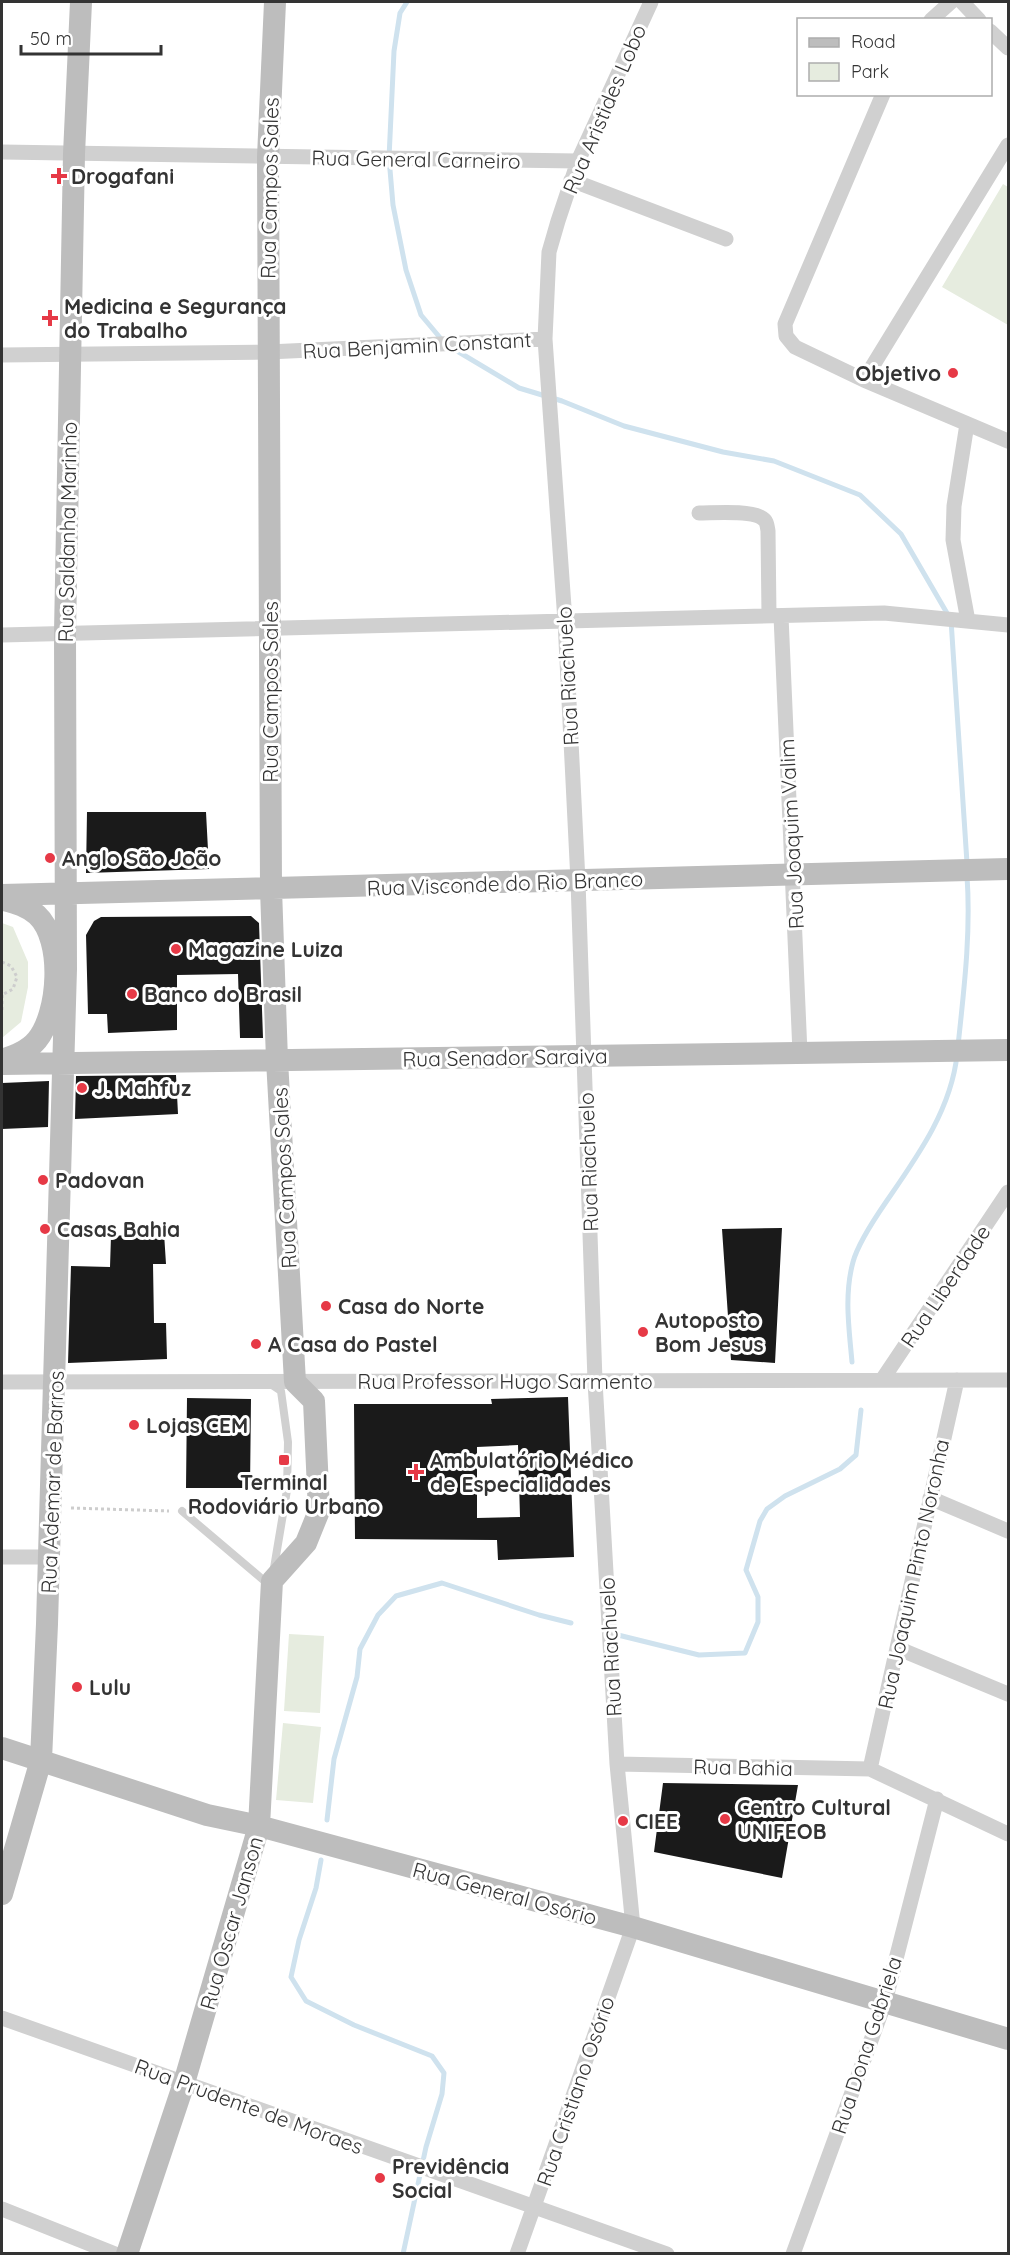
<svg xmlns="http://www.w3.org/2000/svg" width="1010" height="2255" font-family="Quicksand,sans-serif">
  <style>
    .green { fill: #e6ecdf }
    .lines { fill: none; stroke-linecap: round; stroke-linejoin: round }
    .stream { stroke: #cfe2ee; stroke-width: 5 }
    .building { fill: #1a1a1a; fill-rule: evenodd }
    .path { stroke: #cdcdcd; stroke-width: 3; stroke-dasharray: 3 3; stroke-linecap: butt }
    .lane { stroke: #d0d0d0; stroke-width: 8 }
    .street { stroke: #d0d0d0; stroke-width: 15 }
    .secondary { stroke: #bdbdbd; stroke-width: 22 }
    .poi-dot { fill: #e63946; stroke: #fff; stroke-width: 2 }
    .labels { text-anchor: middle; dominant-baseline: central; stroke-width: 6; stroke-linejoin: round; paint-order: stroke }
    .street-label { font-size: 21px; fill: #333; stroke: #fff }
    .poi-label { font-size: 21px; font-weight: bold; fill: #333; stroke: #fff; text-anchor: start }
  </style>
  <rect width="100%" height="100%" fill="#fff"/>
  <path class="green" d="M1003 184 1008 187V325L942 287Z
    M2 923 13 927 28 962V987L21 1022 2 1038Z
    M289 1634 324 1636 320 1713 284 1711Z
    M283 1723 321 1727 313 1803 276 1800Z"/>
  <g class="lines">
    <path class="stream" d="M407 2 400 13 394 51 389 158 393 205 406 270 421 315 442 340
      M452 348 519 388 562 401 624 426 723 452 774 461 860 495 901 534 951 620 967 863
      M958 1046C964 989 971 933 967 876
      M852 1362C849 1328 844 1295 853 1262 858 1243 875 1218 886 1202 917 1157 951 1110 957 1055
      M618 1635 699 1655 745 1653 758 1622V1597L746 1570 760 1521 767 1509 785 1496 840 1469 856 1455 861 1410
      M327 1820 334 1759 357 1677 360 1649 378 1615 396 1596 442 1583 539 1615 571 1623
      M321 1860 316 1888 299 1940 291 1977 306 2001 354 2025 432 2056 444 2073 442 2094 426 2147 403 2254"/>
  </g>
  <path class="building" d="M87 812H206L209 869 86 873Z
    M251 916 259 923 263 1038H240L238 974 177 975V1030L108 1033 107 1014H88L86 935 94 921 101 917Z
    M176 1075 178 1114 75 1119 76 1076Z
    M49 1081 48 1127 2 1129V1083Z
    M782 1228 775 1363 731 1360 722 1229Z
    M164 1233 166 1264H153L154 1323H166L167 1359 68 1363 71 1266 110 1267 111 1236Z
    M568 1397 574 1557 498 1560 497 1540 355 1539 354 1404H492L491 1399ZM518 1445 520 1517 477 1518V1447Z
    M187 1398 251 1399 250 1488H186Z
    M663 1783 798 1785 782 1878 654 1852Z"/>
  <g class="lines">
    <path class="path" d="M2 962 11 966 17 977 13 989 2 995
      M2 995V1013
      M71 1508 169 1511"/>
    <path class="lane" d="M269 1383 281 1391 288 1442 287 1490 274 1568
      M182 1511 268 1584"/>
    <path class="street" d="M962 2 979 20
      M931 20 951 2
      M990 31 1008 48
      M883 94 785 324 786 336 795 347 864 380 1008 441
      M2 152 578 161
      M571 180 726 239
      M2 355 268 352 545 339
      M864 380 1008 145
      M967 424 954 506 953 540 968 621
      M699 513C714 513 751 510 762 518 767 521 767 525 768 531L769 616
      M781 616 800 1053
      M2 635 884 613 1008 625
      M882 1380 1008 1192
      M2 1382 1008 1380
      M930 1498 1008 1531
      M2 1557H49
      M897 1648 1008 1694
      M617 1764 870 1769 1008 1834
      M870 1769 957 1380
      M2 2018 667 2254
      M2 2209 115 2254
      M517 2254 633 1927 617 1764 595 1381 578 881 565 621 545 339 549 252 558 221 578 161 651 2
      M793 2254 885 2002 937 1799"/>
    <path class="secondary" d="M2 895 1008 869
      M2 1060C14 1056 28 1051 37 1040 59 1013 64 940 37 915 27 906 16 903 4 900
      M2 1064 1008 1050
      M2 1748 207 1815 259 1826 633 1927 1008 2039
      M2 1894 41 1760 47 1624 66 969 65 633 74 154 81 2
      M127 2254 184 2083 259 1826 272 1581 306 1543 319 1511 314 1401 295 1382 277 1060 271 889 268 157 275 2"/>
  </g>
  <g class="poi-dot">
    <path d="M56 167h6v6h6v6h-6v6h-6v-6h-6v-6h6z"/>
    <path d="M47 309h6v6h6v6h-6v6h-6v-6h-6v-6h6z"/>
    <circle cx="953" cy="373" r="6"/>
    <circle cx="50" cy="858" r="6"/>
    <circle cx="176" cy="949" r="6"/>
    <circle cx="132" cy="994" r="6"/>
    <circle cx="82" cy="1088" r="6"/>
    <circle cx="43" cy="1180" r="6"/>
    <circle cx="45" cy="1229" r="6"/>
    <circle cx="326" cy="1306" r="6"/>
    <circle cx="643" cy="1332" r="6"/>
    <circle cx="256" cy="1344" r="6"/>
    <circle cx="134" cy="1425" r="6"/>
    <rect x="278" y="1454" width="12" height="12" rx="3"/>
    <path d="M413 1463h6v6h6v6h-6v6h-6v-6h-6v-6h6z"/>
    <circle cx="77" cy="1687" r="6"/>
    <circle cx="725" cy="1819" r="6"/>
    <circle cx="623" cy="1821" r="6"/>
    <circle cx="380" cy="2178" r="6"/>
  </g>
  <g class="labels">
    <g class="street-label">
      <text transform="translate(604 109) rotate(-67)">Rua Aristides Lobo</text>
      <text transform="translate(416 159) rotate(1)">Rua General Carneiro</text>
      <text transform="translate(269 188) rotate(-89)">Rua Campos Sales</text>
      <text transform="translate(417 345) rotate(-3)">Rua Benjamin Constant</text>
      <text transform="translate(67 532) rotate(-89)">Rua Saldanha Marinho</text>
      <text transform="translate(567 676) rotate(-93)">Rua Riachuelo</text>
      <text transform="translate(270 692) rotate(-90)">Rua Campos Sales</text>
      <text transform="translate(791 834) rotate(-93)">Rua Joaquim Valim</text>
      <text transform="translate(505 883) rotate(-2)">Rua Visconde do Rio Branco</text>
      <text transform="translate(505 1057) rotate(-1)">Rua Senador Saraiva</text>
      <text transform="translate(588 1162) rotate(-92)">Rua Riachuelo</text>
      <text transform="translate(284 1178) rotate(-93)">Rua Campos Sales</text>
      <text transform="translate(945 1286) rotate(-56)">Rua Liberdade</text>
      <text x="505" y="1381">Rua Professor Hugo Sarmento</text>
      <text transform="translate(52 1482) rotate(-88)">Rua Ademar de Barros</text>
      <text transform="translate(913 1574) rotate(-78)">Rua Joaquim Pinto Noronha</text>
      <text transform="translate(610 1647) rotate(-93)">Rua Riachuelo</text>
      <text transform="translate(743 1767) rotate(1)">Rua Bahia</text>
      <text transform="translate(505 1893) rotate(15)">Rua General Osório</text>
      <text transform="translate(231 1923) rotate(-74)">Rua Oscar Janson</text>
      <text transform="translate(866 2045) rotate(-72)">Rua Dona Gabriela</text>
      <text transform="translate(575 2091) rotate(-71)">Rua Cristiano Osório</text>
      <text transform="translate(249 2106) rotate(20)">Rua Prudente de Moraes</text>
    </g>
    <g class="poi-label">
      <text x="71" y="176">Drogafani</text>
      <text x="64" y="306">Medicina e Segurança<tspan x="64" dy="24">do Trabalho</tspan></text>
      <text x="941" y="373" text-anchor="end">Objetivo</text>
      <text x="62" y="858">Anglo São João</text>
      <text x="188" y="949">Magazine Luiza</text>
      <text x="144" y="994">Banco do Brasil</text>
      <text x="94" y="1088">J. Mahfuz</text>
      <text x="55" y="1180">Padovan</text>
      <text x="57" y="1229">Casas Bahia</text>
      <text x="338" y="1306">Casa do Norte</text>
      <text x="655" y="1320">Autoposto<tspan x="655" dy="24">Bom Jesus</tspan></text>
      <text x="268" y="1344">A Casa do Pastel</text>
      <text x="146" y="1425">Lojas CEM</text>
      <text x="430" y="1460">Ambulatório Médico<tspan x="430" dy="24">de Especialidades</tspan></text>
      <text x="284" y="1482" text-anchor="middle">Terminal<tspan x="284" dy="24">Rodoviário Urbano</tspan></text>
      <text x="89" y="1687">Lulu</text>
      <text x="737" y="1807">Centro Cultural<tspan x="737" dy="24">UNIFEOB</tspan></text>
      <text x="635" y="1821">CIEE</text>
      <text x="392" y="2166">Previdência<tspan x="392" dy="24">Social</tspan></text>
    </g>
  </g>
  <rect width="1010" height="2255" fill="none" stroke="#333333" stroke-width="6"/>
  <rect x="797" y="18" width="195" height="78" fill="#ffffff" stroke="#adadad" stroke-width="1.5"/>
  <rect x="809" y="38" width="30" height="9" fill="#bdbdbd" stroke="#adadad" stroke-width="1.5"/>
  <text x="851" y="48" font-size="18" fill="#333333">Road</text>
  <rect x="809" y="63" width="30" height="18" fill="#e6ecdf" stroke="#adadad" stroke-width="1.5"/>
  <text x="851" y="78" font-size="18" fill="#333333">Park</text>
  <path d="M21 45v9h140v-9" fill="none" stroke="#333333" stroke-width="3"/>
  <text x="30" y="45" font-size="18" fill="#333333" stroke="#ffffff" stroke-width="4.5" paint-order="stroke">50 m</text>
</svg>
